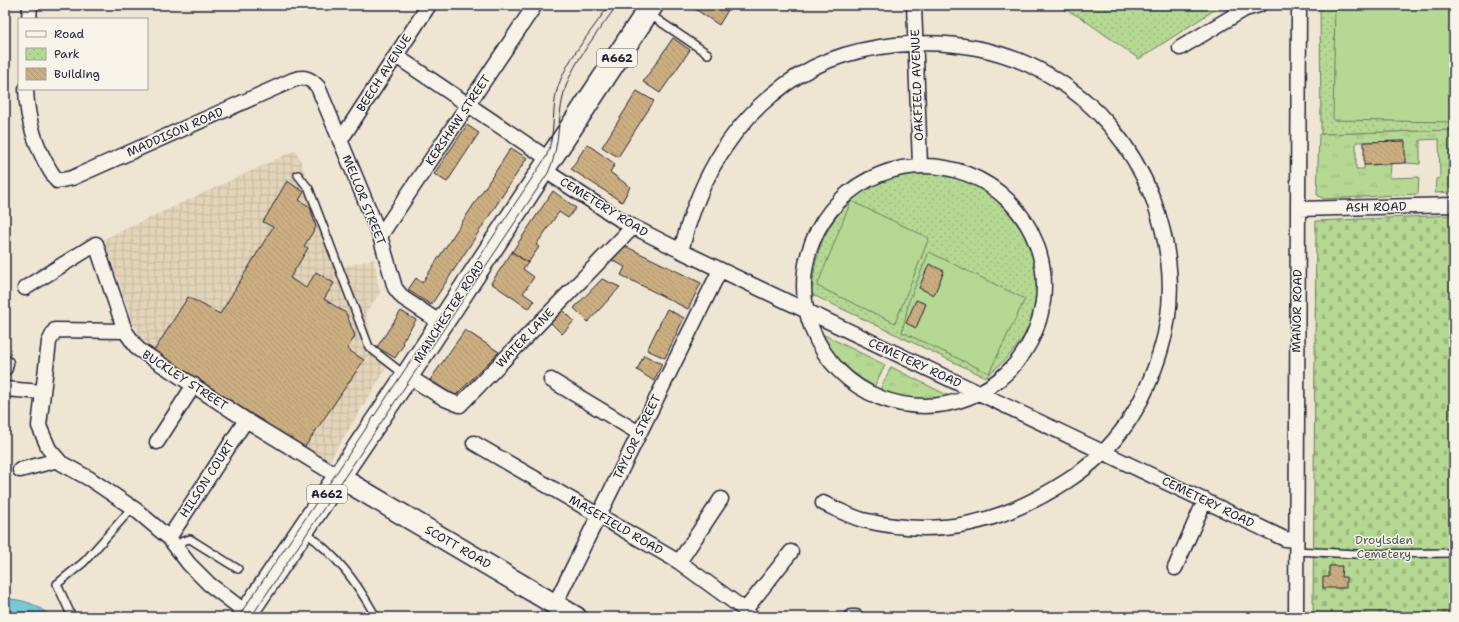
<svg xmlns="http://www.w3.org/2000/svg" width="1459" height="622" font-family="'Shantell Sans',sans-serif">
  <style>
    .industrial { fill: url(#industrial-grid) }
    .grass { fill: url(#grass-tufts); stroke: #6c7d66 }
    .cemetery { fill: url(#cemetery-stones); stroke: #6c7d66 }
    .park { fill: url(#park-dots); stroke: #6c7d66 }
    .pitch { fill: #b5d892; stroke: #6c7d66 }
    .water { fill: #79c8d5; stroke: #568697 }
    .building { fill: url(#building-back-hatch); stroke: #22223b }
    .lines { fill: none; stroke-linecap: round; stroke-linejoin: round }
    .lane-casing { stroke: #22223b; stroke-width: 10 }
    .street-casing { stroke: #22223b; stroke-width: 17 }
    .secondary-casing { stroke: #22223b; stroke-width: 23 }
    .primary-casing { stroke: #22223b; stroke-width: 25 }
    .lane { stroke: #f7f3e8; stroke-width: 7 }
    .street { stroke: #f7f3e8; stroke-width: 14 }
    .secondary { stroke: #f7f3e8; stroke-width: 20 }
    .primary { stroke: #f7f3e8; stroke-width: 22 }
    .tram { stroke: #22223b; stroke-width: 1 }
    .labels { text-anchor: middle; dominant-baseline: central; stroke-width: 3; stroke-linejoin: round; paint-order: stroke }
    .shield { fill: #f7f3e8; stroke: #62616f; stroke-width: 1 }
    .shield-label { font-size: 11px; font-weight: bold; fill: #22223b }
    .street-label { font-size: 12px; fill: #22223b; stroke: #f7f3e8 }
    .park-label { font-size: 12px; fill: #4e5955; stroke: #f7f3e8 }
  </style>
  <defs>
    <pattern id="industrial-grid" width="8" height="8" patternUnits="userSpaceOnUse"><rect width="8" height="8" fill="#e4d5ba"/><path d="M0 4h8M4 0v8" fill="none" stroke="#c3b7a1"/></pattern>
    <pattern id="grass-tufts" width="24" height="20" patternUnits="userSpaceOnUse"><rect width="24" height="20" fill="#b5d892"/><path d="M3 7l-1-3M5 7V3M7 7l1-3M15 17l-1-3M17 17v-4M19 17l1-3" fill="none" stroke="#9bb97f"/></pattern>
    <pattern id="cemetery-stones" width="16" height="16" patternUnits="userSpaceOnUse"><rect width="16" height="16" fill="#b5d892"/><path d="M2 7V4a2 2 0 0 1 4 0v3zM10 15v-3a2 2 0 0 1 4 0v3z" fill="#9bb97f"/></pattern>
    <pattern id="park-dots" width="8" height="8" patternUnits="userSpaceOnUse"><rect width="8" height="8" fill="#b5d892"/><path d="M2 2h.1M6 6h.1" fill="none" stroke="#9bb97f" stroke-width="1.8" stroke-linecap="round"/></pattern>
    <pattern id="building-back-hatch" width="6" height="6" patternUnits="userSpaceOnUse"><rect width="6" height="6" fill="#ccaf81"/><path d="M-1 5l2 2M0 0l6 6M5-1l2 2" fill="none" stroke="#af9670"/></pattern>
  </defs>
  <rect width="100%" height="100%" fill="#eee5d3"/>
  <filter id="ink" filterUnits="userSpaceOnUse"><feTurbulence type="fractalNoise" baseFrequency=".025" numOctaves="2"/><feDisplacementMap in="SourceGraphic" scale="8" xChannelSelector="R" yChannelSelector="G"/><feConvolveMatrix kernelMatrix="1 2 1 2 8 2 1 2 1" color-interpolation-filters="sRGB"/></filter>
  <g filter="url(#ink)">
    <path class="industrial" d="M296 150 342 267 374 259 380 293 366 312 373 348 389 364 328 463 145 346 133 323 104 239Z"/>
    <path class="grass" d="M1452 130 1451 192 1435 193 1436 179 1440 178 1439 139 1420 140V164L1405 163 1404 141 1356 142V169H1364V165L1391 164 1390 178 1419 177 1418 194 1324 199 1317 195 1319 134Z
      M820 333 885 365 873 389C850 377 830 357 820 333Z
      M891 367 953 398C928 403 903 401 879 392Z"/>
    <path class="cemetery" d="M1454 215V617H1313L1316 221Z"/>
    <path class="park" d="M1056 5H1216V9L1139 59 1080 17Z
      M1320 5H1454V191L1451 192 1452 130 1321 134Z
      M921 173C934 173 947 173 960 177 1010 193 1045 252 1036 304 1031 334 1009 359 985 377L811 294C813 282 814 269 817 257 831 206 869 177 921 173Z"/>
    <path class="pitch" d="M1335 5H1454V122L1333 120Z
      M851 201 929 238 895 323 817 286Z
      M929 252 1025 299 989 373 902 332 909 301Z"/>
    <path class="water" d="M9 599C26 600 38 605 51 617H5V600Z"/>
    <path class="building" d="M689 5H721L728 10 719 25Z
      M673 38 690 50 660 93 643 82Z
      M637 91 654 101 618 157 602 147Z
      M467 125 479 133 447 182 434 174Z
      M1405 141V163L1364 165V142Z
      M587 144 615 164 610 172 630 187 622 202 571 169Z
      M511 148 527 158 431 305 408 290 416 278 422 283Z
      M287 181 304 192 299 200 310 207 316 227 304 246 308 248 290 278 306 288 316 272 334 283 324 299 346 313 355 336 347 349 364 360 304 448 154 351 188 297 220 314 273 227 263 222Z
      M553 191 576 208 568 218 559 212 536 245 539 247 528 263 512 252Z
      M625 246 701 283 688 309 621 275 625 267 612 260Z
      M512 252 528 263 523 269 534 277 523 293 534 301 529 309 491 283Z
      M929 264 944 271 934 295 919 288Z
      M602 279 620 287 588 322 574 308Z
      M916 300 926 304 916 328 906 323Z
      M561 308 574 321 562 334 549 321Z
      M667 309 684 318 665 358 647 350Z
      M401 311 416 320 402 342 404 344 395 358 377 347Z
      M465 330 499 352 455 396 430 380Z
      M644 355 662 364 654 381 637 370Z
      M1329 566H1342L1341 577H1346V588H1323V577H1329Z"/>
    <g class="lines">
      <defs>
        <path id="lane" d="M649 14 708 54
          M298 175 309 189 369 347 405 375
          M305 532C338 557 356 581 376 617
          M176 547 183 541 190 539 238 569
          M1295 551 1357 554 1454 553
          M72 617 57 584 84 562 132 508"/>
        <path id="street" d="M914 5 920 165
          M29 19 30 5
          M1180 48 1245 9 1259 5
          M396 56 550 160
          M26 89C27 122 38 154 57 181L72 178 293 80C304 76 310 78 318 87L380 236 395 288 403 298 441 323
          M340 141 429 5
          M804 286a120 120 0 1 1 240 0a120 120 0 1 1-240 0Z
          M544 170 624 222 681 251 1285 539 1295 540
          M1298 209 1454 205
          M380 236 535 5
          M681 251C696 190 723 135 772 95 808 64 848 50 895 45 1009 32 1111 90 1153 199 1171 247 1176 300 1161 349 1144 406 1117 449 1067 481 1002 523 939 539 863 520 849 516 836 509 823 503
          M25 288 96 244 125 331 138 349 246 420 339 477
          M125 331 55 330 49 342 39 426 49 449 61 463 90 479 136 510 169 538 189 564 209 584 247 613
          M5 368 6 363
          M407 376 445 399 460 405 633 227
          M551 380 639 433
          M5 389 42 392
          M157 442 194 385
          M474 443 679 562 745 610 752 617
          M20 470 58 460
          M169 538 246 420
          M679 562 721 499
          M1175 568 1205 500
          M555 604 720 270
          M745 610 791 552
          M851 617H856
          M1296 617 1299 5"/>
        <path id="secondary" d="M339 477 576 617"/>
        <path id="primary" d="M244 617 407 376 652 5"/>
      </defs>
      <use href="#lane" class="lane-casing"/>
      <use href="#street" class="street-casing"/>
      <use href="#secondary" class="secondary-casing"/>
      <use href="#primary" class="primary-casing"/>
      <use href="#lane" class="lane"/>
      <use href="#street" class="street"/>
      <use href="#secondary" class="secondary"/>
      <use href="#primary" class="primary"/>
      <path class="tram" d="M238 617 335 475 546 157C555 138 552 115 556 94 564 61 591 33 609 5
        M251 617 548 173C562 144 556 112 567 83 578 55 600 30 617 5"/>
    </g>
  </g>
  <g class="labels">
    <g class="shield">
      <rect x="597" y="49" width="40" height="18" rx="3"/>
      <rect x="307" y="485" width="40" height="18" rx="3"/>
    </g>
    <g class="shield-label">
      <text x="617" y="58">A662</text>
      <text x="327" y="494">A662</text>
    </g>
    <g class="street-label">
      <text transform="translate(384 73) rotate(-57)">BEECH AVENUE</text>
      <text transform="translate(917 85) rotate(-92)">OAKFIELD AVENUE</text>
      <text transform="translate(458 120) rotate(-56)">KERSHAW STREET</text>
      <text transform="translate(175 132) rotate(-24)">MADDISON ROAD</text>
      <text transform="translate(364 200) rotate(68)">MELLOR STREET</text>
      <text transform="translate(604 207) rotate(32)">CEMETERY ROAD</text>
      <text transform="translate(1376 207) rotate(-1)">ASH ROAD</text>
      <text transform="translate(1297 311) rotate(-89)">MANOR ROAD</text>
      <text transform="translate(449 312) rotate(-57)">MANCHESTER ROAD</text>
      <text transform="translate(525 338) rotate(-46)">WATER LANE</text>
      <text transform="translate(915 363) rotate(25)">CEMETERY ROAD</text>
      <text transform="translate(185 380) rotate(33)">BUCKLEY STREET</text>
      <text transform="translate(637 437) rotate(-64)">TAYLOR STREET</text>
      <text transform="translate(207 479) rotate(-57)">HILSON COURT</text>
      <text transform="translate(1208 502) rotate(26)">CEMETERY ROAD</text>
      <text transform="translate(616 525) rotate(30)">MASEFIELD ROAD</text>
      <text transform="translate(458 547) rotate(30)">SCOTT ROAD</text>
    </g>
    <g class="park-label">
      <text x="1384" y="540">Droylsden<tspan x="1384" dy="14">Cemetery</tspan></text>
    </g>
  </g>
  <rect width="1459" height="622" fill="none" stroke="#f7f3e8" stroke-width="20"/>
  <rect x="10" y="10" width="1439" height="602" fill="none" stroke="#22223b" stroke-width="1.5" filter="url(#ink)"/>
  <rect x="18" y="18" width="130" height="72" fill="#f7f3e8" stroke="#a29fa3"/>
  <rect x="26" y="31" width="20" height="6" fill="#f7f3e8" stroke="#a29fa3"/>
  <text x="54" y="38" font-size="12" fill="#22223b">Road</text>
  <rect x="26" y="48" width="20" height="12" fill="url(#park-dots)" stroke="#a29fa3"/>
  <text x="54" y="58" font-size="12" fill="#22223b">Park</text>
  <rect x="26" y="68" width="20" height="12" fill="url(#building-back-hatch)" stroke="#a29fa3"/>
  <text x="54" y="78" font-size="12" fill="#22223b">Building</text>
</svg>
